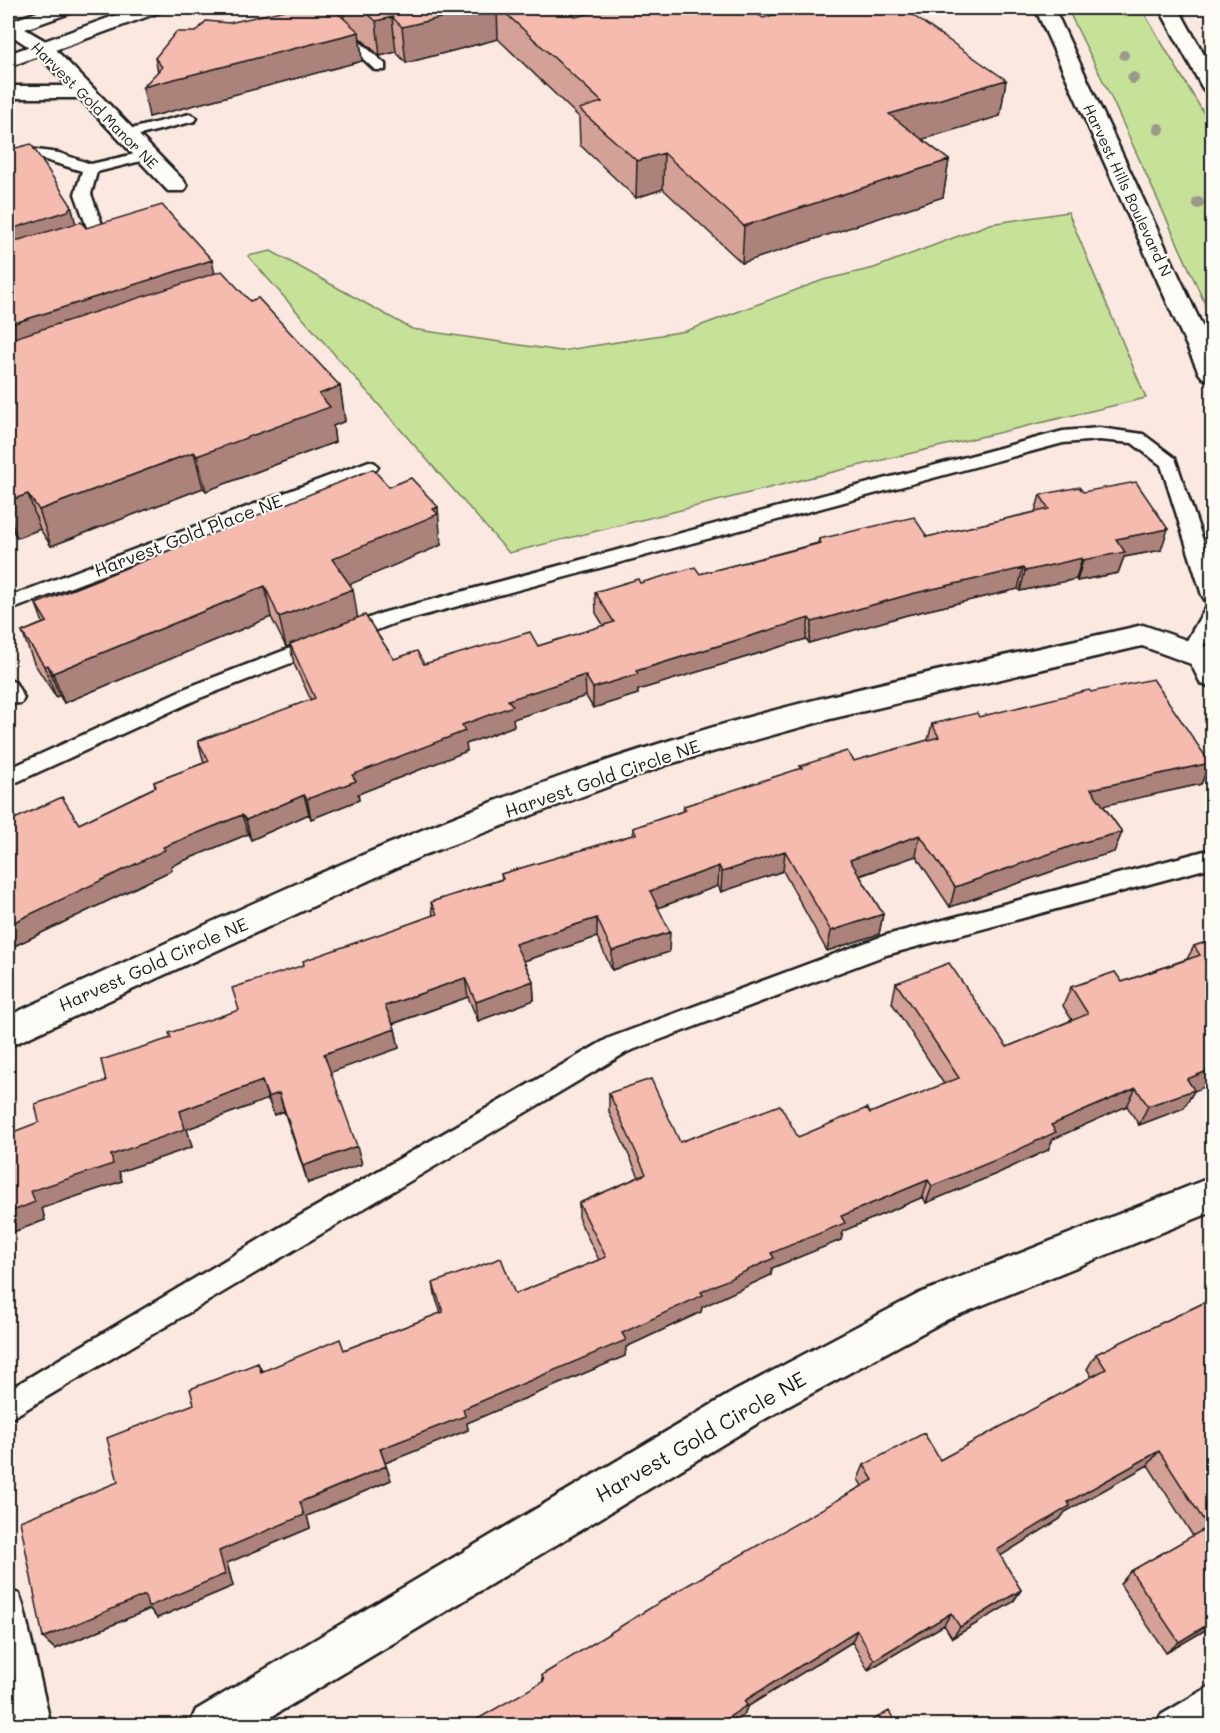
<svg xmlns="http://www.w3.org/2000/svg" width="1220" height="1733" font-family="Mali,sans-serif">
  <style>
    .green { fill: #c6e299; stroke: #717f5a; stroke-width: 1.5 }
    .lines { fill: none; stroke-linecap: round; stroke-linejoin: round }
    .service-casing { stroke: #1c1c1c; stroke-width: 5 }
    .minor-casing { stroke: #1c1c1c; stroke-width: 5 }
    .secondary-casing { stroke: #1c1c1c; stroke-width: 5 }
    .service { fill: #fdfcf7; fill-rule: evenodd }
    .minor { fill: #fdfcf7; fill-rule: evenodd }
    .secondary { fill: #fdfcf7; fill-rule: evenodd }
    .tree { fill: #9c988a }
    .wall { fill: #d4a196; stroke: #1c1c1c; stroke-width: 1.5 }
    .shaded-wall { fill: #ac837a; stroke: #1c1c1c; stroke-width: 1.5 }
    .building { fill: #f6bbaf; stroke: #1c1c1c; stroke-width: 1.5 }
    .labels { text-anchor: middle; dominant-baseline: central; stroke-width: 4.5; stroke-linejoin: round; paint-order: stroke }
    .far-street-label { font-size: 15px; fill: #1c1c1c; stroke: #fdfcf7 }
    .street-label { font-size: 18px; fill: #1c1c1c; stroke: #fdfcf7 }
    .near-street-label { font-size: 21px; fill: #1c1c1c; stroke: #fdfcf7 }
  </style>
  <rect width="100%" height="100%" fill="#fbe8e1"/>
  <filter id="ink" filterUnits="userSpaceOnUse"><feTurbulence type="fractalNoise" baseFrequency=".0167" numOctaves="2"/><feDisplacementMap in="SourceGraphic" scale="12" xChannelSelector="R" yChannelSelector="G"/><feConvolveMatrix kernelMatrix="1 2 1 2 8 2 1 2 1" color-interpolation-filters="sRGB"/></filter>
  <g filter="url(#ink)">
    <path class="green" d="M1067 8H1141L1212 127V319L1110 95Z
      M1068 212 1146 398 857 466 509 553 248 256 271 251 412 329 561 351 686 331 823 280 874 268 990 224Z"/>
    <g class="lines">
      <defs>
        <path id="service" d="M309 8H322L385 64V70H375Z
          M190 114 197 118 195 121 128 138 121 134 123 131Z
          M29 149 59 153 91 164 148 151 155 155 153 158 97 172 91 194 104 230 90 254 84 256 76 251 88 230 75 194 82 171 39 158 8 160V152Z
          M1099 428 1143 434 1175 458 1212 567V602L1205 600 1202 595 1161 465 1132 443 1099 440 1063 443 395 623 200 698 8 786V769L186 688 382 613 1063 431Z
          M369 461 375 463 378 467 375 471 8 611V597Z
          M1212 607C1214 627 1208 639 1198 656H1184L1181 651 1202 614 1205 609Z
          M8 680 15 682 24 698 21 703 8 704Z
          M1212 849V867L886 955 627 1052 8 1420V1390L277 1229 609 1038 883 936Z
          M8 1590 19 1594 23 1605 51 1726H19L8 1672Z
          M1212 1685V1719L1202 1726H1156L1161 1715Z"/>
        <path id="minor" d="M8 19 49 43 184 181 187 186 184 191H168L35 51 8 33Z
          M1143 625 1212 649V687L1201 684 1191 664 1142 646 830 719 669 764 424 855 8 1047V1016C220 919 431 815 655 745 814 694 980 662 1143 625Z
          M1212 1177V1212L948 1319 763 1420 256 1726H189L196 1710 733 1392 920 1293Z"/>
        <path id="secondary" d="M49 8H76L73 12 8 35V22Z
          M136 8H163L160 12 8 67V54Z
          M1035 8H1054L1212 347V381L1203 378 1199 373Z
          M1159 8H1178L1212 69V93L1205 91 1202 87Z
          M8 86H84L91 88 94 92 91 96 84 98H8Z"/>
      </defs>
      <use href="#service" class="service-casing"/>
      <use href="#minor" class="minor-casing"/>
      <use href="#secondary" class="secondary-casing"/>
      <use href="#service" class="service"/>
      <use href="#minor" class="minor"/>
      <use href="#secondary" class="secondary"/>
    </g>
    <g class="tree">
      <circle cx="1124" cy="55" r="5"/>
      <circle cx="1133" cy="78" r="6"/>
      <circle cx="1159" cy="129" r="6"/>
      <circle cx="1198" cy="203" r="6"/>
    </g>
    <path class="wall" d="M342 8H565L576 17 763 18 1006 80 1000 116 922 139 949 160 943 197 742 263 663 189 636 198 580 145 579 117 498 39 406 63 396 52 380 56 360 38 362 61 149 117 158 72 155 58 229 23 344 18Z
      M8 150 76 223 86 228 212 260 214 273 250 301 340 386 345 421 333 426 335 442 206 491 203 488 51 546 40 529 17 538 8 522Z
      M389 487 441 538H440L441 545 349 584 357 618 394 659 424 664 538 646 604 626 596 613 595 592 640 583 700 574 818 543 819 539 927 537 1035 512 1040 495 1083 492 1161 550 1124 557 1118 573 1077 581 1076 579 1020 591 1018 589 907 615 809 643 806 639 638 690V694L593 708 586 696 513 719 514 726 466 744 467 751 358 794 359 800 311 819 309 814 251 840 248 834 171 866 172 870 8 949V822L79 824 155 787 154 782 204 763 198 741 311 700 294 664 290 646 286 647 271 617 64 703 59 695 56 697 34 663 22 632 43 623 36 604Z
      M1091 692 1210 763 1201 784 1103 805 1122 832 1114 852 1073 864 950 907 916 856 860 876 883 914 879 934 827 951 783 871 721 892 718 886 658 908 669 952 612 970 597 937 524 961 533 981 534 1000 478 1021 468 997 393 1024 395 1029 399 1048 330 1072 362 1164 308 1183 284 1111 274 1115 268 1099 187 1129 192 1147 119 1172 122 1181 42 1208 45 1220 8 1234 39 1122 106 1081 171 1038 239 1010 304 965 433 915 431 902 502 879 501 874 633 835V828L683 811 684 806 800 769V766L854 761 928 740 932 724 979 717Z
      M1212 940 1194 1091 1184 1108 1139 1125 1127 1106 1053 1139 1048 1150 996 1174 926 1203 923 1197 843 1231 841 1240 772 1268 771 1275 702 1307 701 1312 626 1347 625 1356 467 1423 468 1430 385 1463 391 1480 307 1516 310 1528 227 1563 233 1586 157 1618 150 1609 55 1649 43 1638 118 1482 194 1404 258 1363 262 1371 344 1350 441 1313 436 1299 433 1283 515 1294 599 1260 579 1220V1203L639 1177 609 1112V1093L680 1142 798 1137 870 1113 944 1084 892 1003 896 983 1007 1047 1072 1020 1063 1006 1071 987 1122 982 1187 959 1194 946Z
      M1212 1299V1626L1166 1653 1120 1584 1131 1571 1193 1536 1148 1465 1065 1512 1060 1519 1000 1556 1021 1590 1013 1602 952 1638 944 1625 868 1670 852 1642 747 1707 744 1715 543 1682 542 1675 862 1486 858 1479 864 1465 940 1460 1092 1377 1087 1369 1096 1354Z"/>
    <path class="shaded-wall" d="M482 8H497L498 39 406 63 402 27Z
      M392 17 396 52 380 56 376 21Z
      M359 32 362 61 149 117 143 87Z
      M1006 80 1000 116 884 151 889 114Z
      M664 153 663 189 636 198 637 161Z
      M949 160 943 197 742 263 744 226Z
      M71 205 80 240 8 268V230Z
      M212 260 219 295 8 364V325Z
      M340 386 345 421 333 426 335 442 206 491 197 456 319 394Z
      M194 452 203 488 51 546 39 510Z
      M28 494 40 529 17 538 8 511V501Z
      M438 507 441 545 337 590 332 559Z
      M1168 529 1161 550 1124 557 1118 573 1077 581 1083 560 1116 539Z
      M1082 558 1076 579 1020 591 1025 571Z
      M1023 568 1018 589 907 615 809 643 812 622 911 594Z
      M265 586 271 617 64 703 53 673Z
      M353 589 358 620 286 647 279 617Z
      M809 618 806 639 638 690V694L593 708V688L636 671Z
      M48 665 59 695 56 697 44 666Z
      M585 675 586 696 513 719 514 726 466 744 467 751 358 794 359 800 311 819 307 799 352 775 462 725 508 700Z
      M1210 763 1201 784 1084 810 1091 789Z
      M304 795 309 814 251 840 246 820Z
      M242 815 248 834 171 866 172 870 8 949V925L163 847Z
      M1122 832 1114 852 1073 864 950 907 955 887 1080 843Z
      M920 835 916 856 846 880 850 860Z
      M785 851 783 871 721 892 722 872Z
      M719 866 718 886 649 911 650 891Z
      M883 914 879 934 827 951 831 931Z
      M597 918V937L517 963 515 944Z
      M670 932 669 952 612 970V951Z
      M465 978 468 997 389 1025 385 1006Z
      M533 981 534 1000 478 1021 476 1002Z
      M395 1029 399 1048 329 1073 324 1054Z
      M1212 1069V1084L1194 1091 1184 1108 1139 1125 1148 1106 1187 1079Z
      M262 1081 268 1099 187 1129 192 1147 119 1172 122 1181 42 1208 45 1220 8 1234V1213L31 1191 111 1155 180 1111Z
      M1136 1088 1127 1106 1053 1139 1048 1150 996 1174 926 1203 932 1186 1051 1125Z
      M279 1093 284 1111 274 1115 268 1097Z
      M357 1146 362 1164 308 1183 303 1166Z
      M928 1180 923 1197 843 1231 841 1240 772 1268 771 1275 702 1307 701 1312 626 1347 625 1356 467 1423 468 1430 385 1463 380 1449 622 1333 841 1216Z
      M1159 1451 1148 1465 1065 1512 1060 1519 989 1563 997 1550 1068 1502Z
      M386 1466 391 1480 307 1516 310 1528 227 1563 233 1586 157 1618 150 1609 55 1649 43 1638 219 1551 300 1502Z
      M1021 1590 1013 1602 952 1638 960 1627Z
      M951 1613 944 1625 868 1670 874 1660Z
      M1212 1622V1626L1166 1653 1179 1642Z
      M857 1630 852 1642 747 1707 744 1715 729 1725H717L744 1701Z"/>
    <path class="building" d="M294 8H332L359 32 143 87 162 67 155 58 176 32H196L206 21 229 23Z
      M361 8H482L402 27 392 17 376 21Z
      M500 8H565L576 17 611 8H749L763 18 801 8H902L1006 80 889 114 949 160 744 226 664 153 637 161 579 109 602 102Z
      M31 144 71 205 68 211 8 230V150Z
      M162 205 212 260 8 325V243L81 222 86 228Z
      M222 271 250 301 258 298 340 386 319 394 330 407 197 456 194 452 39 510 28 494 8 501V340Z
      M373 469 389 487 411 478 438 507 433 509 438 514 332 559 353 589 279 617 265 586 53 673 48 665 44 666 22 632 47 622 36 604Z
      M1136 482 1168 529 1116 539 1125 552 1083 560 1082 558 1025 571 1023 568 911 594 812 622 809 618 636 671 638 674 593 688 585 675 508 700 513 706 462 725 465 731 352 775 356 781 307 799 304 795 246 820 242 815 163 847 165 850 8 925V822L62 797 79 824 156 787 154 782 209 761 198 741 315 698 290 644 365 615 394 659 417 651 424 664 530 632 538 646 614 622 595 592 638 579 640 583 695 567 700 574 821 543 819 539 914 517 927 537 1049 509 1040 495 1079 487 1083 492Z
      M1153 679 1210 763 1091 789 1122 832 1080 843 955 887 920 835 850 860 883 914 831 931 785 851 722 872 719 866 650 891 670 932 612 951 597 918 515 944 533 981 476 1002 465 978 385 1006 395 1029 324 1054 357 1146 303 1166 279 1093 268 1097 262 1081 180 1111 185 1129 111 1155 113 1164 31 1191 35 1202 8 1213V1134L39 1122 35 1104 106 1081 101 1060 171 1038 169 1033 239 1010 232 988 304 965 303 961 437 914 431 902 503 879 501 874 636 834 633 828 686 810 684 806 802 768 800 766 847 751 854 761 939 737 932 724 977 713 979 717 1089 690 1091 692Z
      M1212 940V1069L1187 1079 1194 1090 1148 1106 1136 1088 1051 1125 1056 1132 1003 1157 932 1186 928 1180 841 1216 845 1223 771 1253 774 1258 701 1292 703 1295 622 1333 626 1340 463 1409 465 1416 380 1449 386 1466 300 1502 304 1515 219 1551 225 1574 148 1607 145 1595 43 1638 20 1521 118 1482 107 1438 194 1404 190 1389 258 1363 261 1372 340 1339 344 1350 443 1312 433 1283 501 1258 515 1294 606 1257 579 1203 646 1174 609 1093 651 1079 680 1142 780 1105 798 1137 867 1108 870 1113 959 1078 896 983 949 963 1007 1047 1088 1014 1071 987 1115 972 1122 982 1200 955 1194 946Z
      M1212 1299V1622L1179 1642 1131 1571 1208 1527 1159 1451 1068 1502 1070 1506 997 1550 1021 1590 960 1627 951 1613 874 1660 857 1630 744 1701 747 1705 717 1725H467L544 1681 542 1675 681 1589 873 1480 864 1465 924 1433 940 1460 1106 1369 1096 1354Z
      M889 1711 897 1725H864Z"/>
  </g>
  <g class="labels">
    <g class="far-street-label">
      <text transform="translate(95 105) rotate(45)">Harvest Gold Manor NE</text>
      <text transform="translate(1128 190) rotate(65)">Harvest Hills Boulevard N</text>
    </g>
    <g class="street-label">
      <text transform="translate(188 535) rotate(-21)">Harvest Gold Place NE</text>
      <text transform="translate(602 778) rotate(-19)">Harvest Gold Circle NE</text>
      <text transform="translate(153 964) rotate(-24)">Harvest Gold Circle NE</text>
    </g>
    <g class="near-street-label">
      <text transform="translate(700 1436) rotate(-30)">Harvest Gold Circle NE</text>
    </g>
  </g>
  <rect width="1220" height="1733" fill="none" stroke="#fdfcf7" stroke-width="30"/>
  <rect x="15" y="15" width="1190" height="1703" fill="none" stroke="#1c1c1c" stroke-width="2" filter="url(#ink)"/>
</svg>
